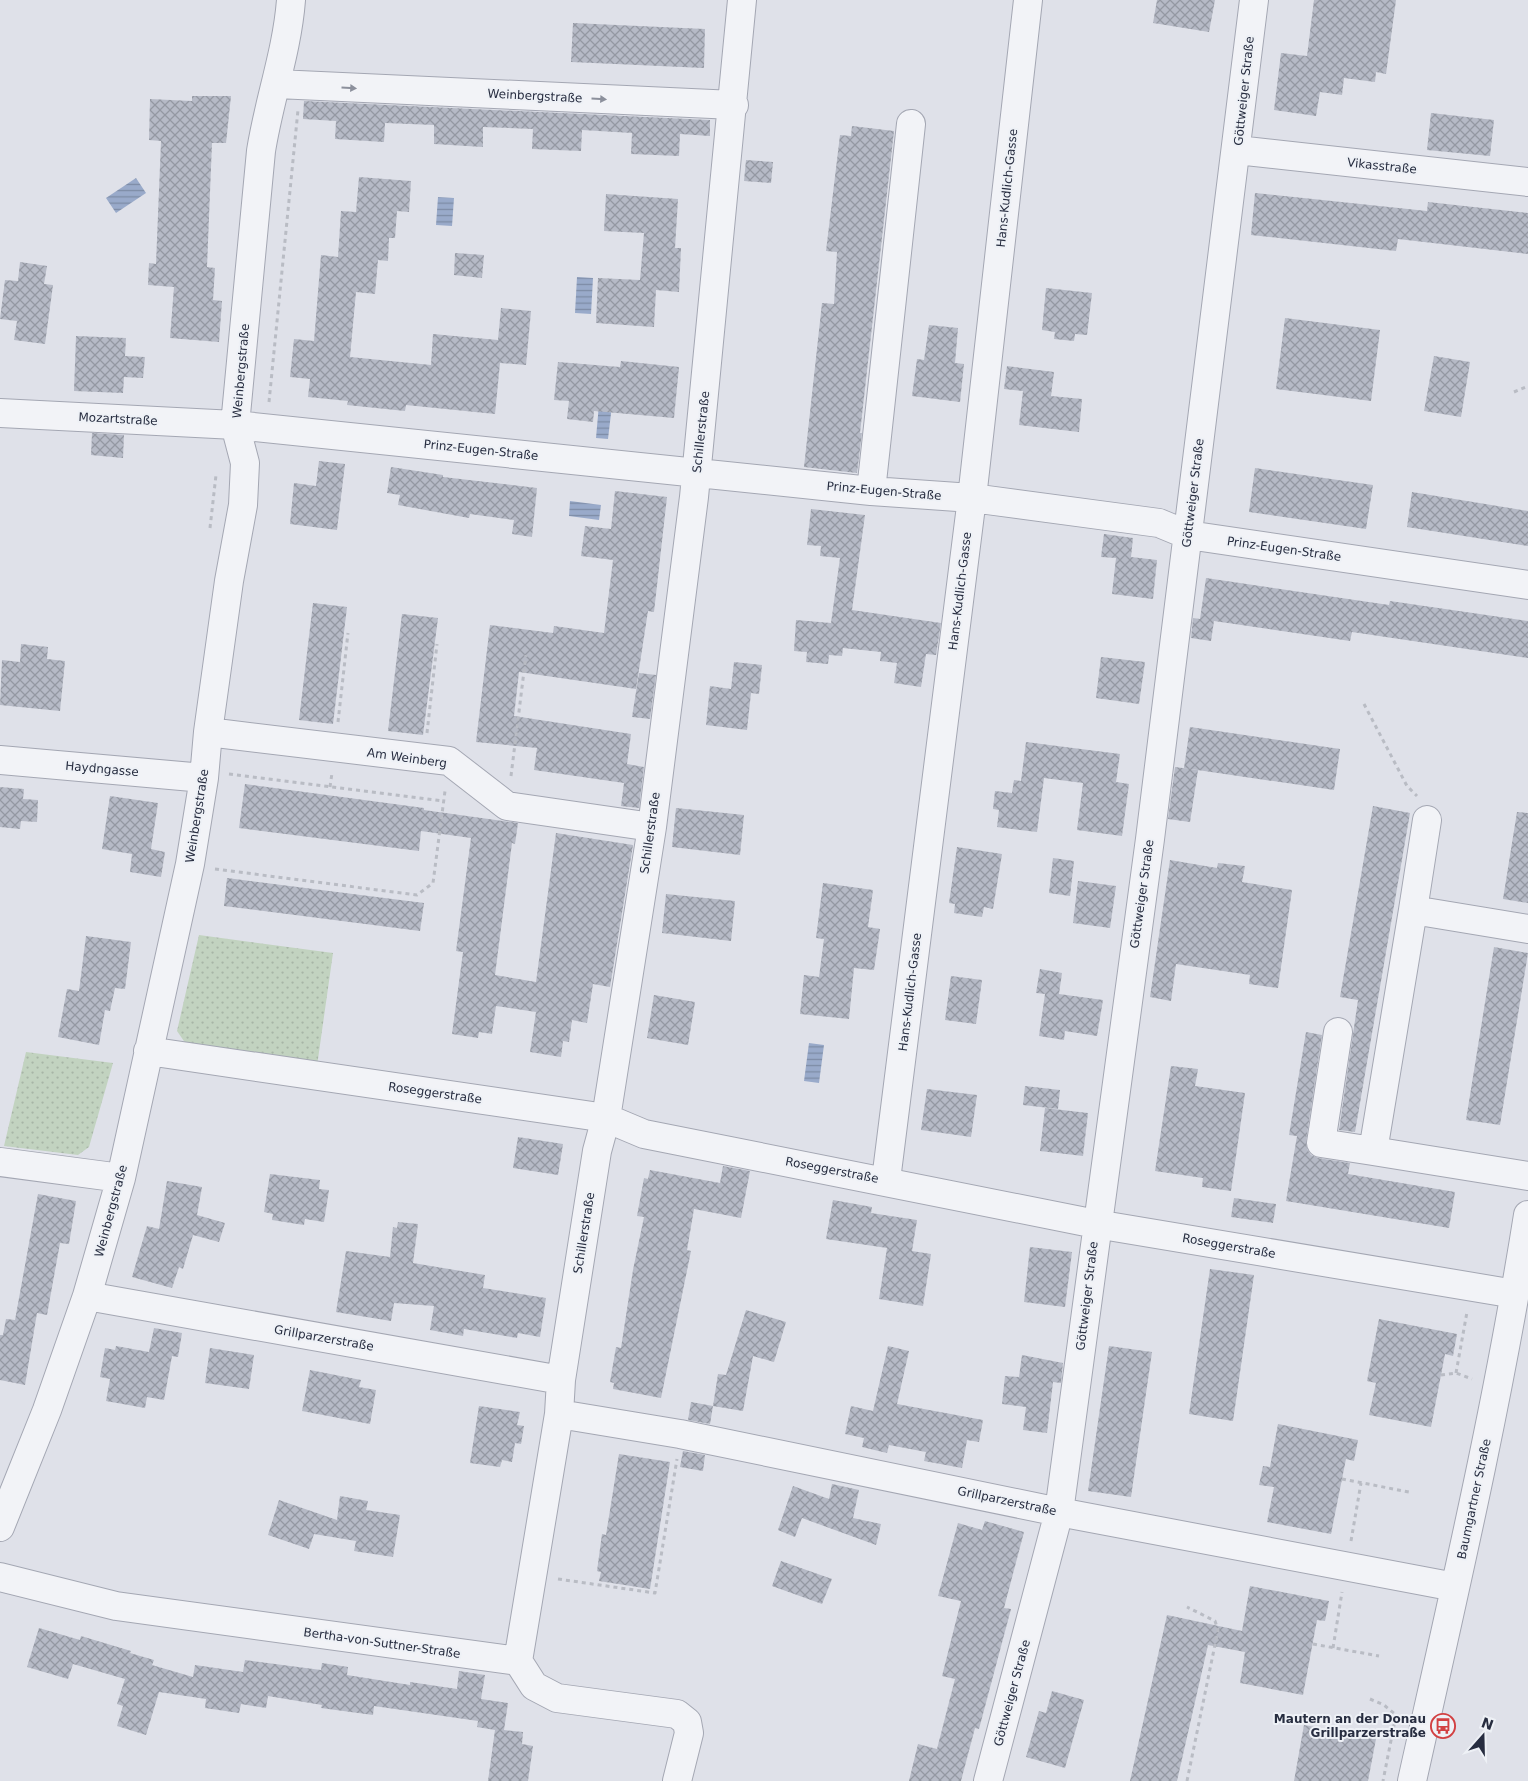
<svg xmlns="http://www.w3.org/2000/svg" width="1528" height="1781" font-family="'DejaVu Sans',sans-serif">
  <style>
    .grass { fill: url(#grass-dots) }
    .water { fill: url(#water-rules) }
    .building { fill: url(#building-cross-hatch) }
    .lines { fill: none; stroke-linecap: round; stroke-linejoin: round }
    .minor-casing { stroke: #a4a7b3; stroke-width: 30 }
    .path { stroke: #b9bcc4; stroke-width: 3; stroke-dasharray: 4 4; stroke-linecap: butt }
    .minor { stroke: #f2f3f7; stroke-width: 28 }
    .oneway { fill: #8c909c }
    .labels { text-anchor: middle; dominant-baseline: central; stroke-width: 4; stroke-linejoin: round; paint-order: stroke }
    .street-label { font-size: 12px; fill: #272d40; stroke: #eef1f6 }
    .poi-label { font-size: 12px; font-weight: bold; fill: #272d40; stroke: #eef1f6; text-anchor: end }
  </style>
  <defs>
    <pattern id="grass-dots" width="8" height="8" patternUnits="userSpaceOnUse" patternTransform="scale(1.25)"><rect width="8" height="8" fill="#c2d3c0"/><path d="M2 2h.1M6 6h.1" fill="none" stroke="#a7b5a6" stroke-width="1.8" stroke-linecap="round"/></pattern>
    <pattern id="water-rules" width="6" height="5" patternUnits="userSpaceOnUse" patternTransform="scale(1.25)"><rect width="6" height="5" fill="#99aaca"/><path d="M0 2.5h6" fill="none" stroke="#7d8ba5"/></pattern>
    <pattern id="building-cross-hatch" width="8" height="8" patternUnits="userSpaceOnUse" patternTransform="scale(1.25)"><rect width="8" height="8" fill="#b6bac6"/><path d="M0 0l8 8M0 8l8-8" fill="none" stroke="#9498a2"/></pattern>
  </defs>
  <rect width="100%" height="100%" fill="#dfe1e9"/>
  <path class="grass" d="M199 935 333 953 317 1066 188 1047 177 1031Z
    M26 1052 113 1063 89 1147 78 1155 4 1146Z"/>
  <path class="water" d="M136 178 146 193 116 213 106 198Z
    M438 197 454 198 452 226 436 225Z
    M577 277 593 278 591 314 575 313Z
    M599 404 612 405 608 439 596 438Z
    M570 501 601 505 599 520 569 516Z
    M809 1043 824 1045 819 1083 804 1081Z"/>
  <path class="building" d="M1157 0H1215L1209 32 1153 23Z
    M1314 0H1396L1386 74 1376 72 1375 82 1344 78 1342 95 1320 92 1316 116 1274 110 1281 53 1307 56Z
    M573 23 705 29 704 68 571 62Z
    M192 96H231L226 143H212L207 267 215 268 213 300 222 301 219 342 170 338 174 287 148 285 149 263 156 264 161 141 149 140 150 99 192 101Z
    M304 101 710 120V136L680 134 679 156 631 154 632 133 582 130 581 151 532 149 533 129 483 127V147L434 144V125L385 123 384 142 335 139 336 121 303 119Z
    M1431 113 1494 120 1490 156 1427 150Z
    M852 126 894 131 860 433H862L857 473 804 467 822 303 834 304 837 252 826 251 840 135 851 136Z
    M746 160 773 162 771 183 744 181Z
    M359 177 411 181 409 212 397 211 395 238H389L388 261 378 260 375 294 356 292 350 357 431 365 433 334 498 340 501 308 531 311 526 365 500 363 495 414 406 405 405 411 347 405 348 401 308 397 310 379 290 377 294 339 314 341 321 255 338 257 341 211 356 212Z
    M1255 193 1427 211 1428 202 1528 213V254L1398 239 1396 251 1251 235Z
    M606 194 678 199 675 248H681L679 292 656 290 654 327 596 323 598 278 640 280 644 233 604 231Z
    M455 253 484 255 482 278 454 275Z
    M20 262 47 266 44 284 53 285 45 344 14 340 17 321 0 319 5 280 18 281Z
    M1046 288 1092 293 1087 335 1075 334 1074 341 1054 339 1055 332 1042 330Z
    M1285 318 1380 330 1371 401 1276 389Z
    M929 325 958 328 955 363 964 364 960 402 912 396 917 359 924 360Z
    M76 336 126 338 125 356 145 357 143 378 124 377 123 393 74 391Z
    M1434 356 1470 362 1461 417 1424 411Z
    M621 361 679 367 674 418 594 411 593 422 567 419 569 401 554 400 558 362 620 367Z
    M1007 366 1054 372 1051 396 1082 399 1079 432 1019 425 1023 391 1004 389Z
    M92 433 124 435 123 458 91 455Z
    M319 461 345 464 337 530 290 524 294 483 316 486Z
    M391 467 443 475V477L537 488 532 537 512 534 514 520 470 514 469 518 398 505 400 495 387 493Z
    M1255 468 1373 485 1366 529 1249 512Z
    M615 491 667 497 654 612 648 611 636 689 519 672 514 716 631 734 627 764 644 767 639 808 621 806 624 783 534 770 537 748 476 742 490 625 553 633 554 626 604 633 613 560 581 556 585 526 611 529Z
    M1412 492 1528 511V546L1407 527Z
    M811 509 865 515 852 610 941 623 936 655 926 654 921 687 894 683 897 663 880 661 881 652 843 648 842 656 829 655 828 664 806 662 807 652 794 651 796 620 831 623 840 558 820 556 821 546 807 545Z
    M1104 534 1133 538 1131 557 1157 560 1153 599 1112 594 1116 558 1101 557Z
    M1206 578 1389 605 1390 601 1528 621V658L1352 632 1350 641 1214 621 1211 641 1191 638 1193 618 1200 619Z
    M313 603 347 607 333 724 299 720Z
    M402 614 438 618 423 735 388 731Z
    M21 644 48 647 47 659 65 661 60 711 0 705 2 660 20 662Z
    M1101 657 1145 662 1139 704 1096 698Z
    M734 662 762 665 759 694 751 693 747 730 706 725 710 686 731 689Z
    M639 673 656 675 650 719 632 717Z
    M1190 727 1340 749 1334 790 1184 768Z
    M1026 742 1120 754 1116 782 1129 784 1122 836 1077 830 1083 783 1044 778 1037 832 997 827 999 810 993 809 995 791 1012 793 1014 780 1021 781Z
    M1175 767 1198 770 1190 822 1168 819Z
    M245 784 424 808V810L518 823 515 844 512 843 495 975 536 982 556 833 633 845 610 987 593 984 587 1023 572 1020 569 1042 563 1041 561 1057 530 1052 536 1012 496 1006 492 1034 479 1032 478 1038 452 1034 463 952 456 951 471 838 421 831 419 851 239 828Z
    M0 787 24 789 23 799 38 800 37 822 21 821 20 829 0 827Z
    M110 796 158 803 151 849 165 852 161 877 130 872 132 854 102 849Z
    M1373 806 1410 813 1355 1132 1339 1130 1358 1000 1340 997Z
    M676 808 744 815 740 855 672 847Z
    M1517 812 1528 813V903L1503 899Z
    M957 847 1002 854 993 909 984 907 982 917 954 913 955 904 949 903Z
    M1053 858 1074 861 1070 896 1049 893Z
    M1170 860 1217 868 1218 863 1245 866 1242 882 1292 890 1278 988 1249 984 1250 975 1176 964 1171 1001 1150 997Z
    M227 878 424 903 420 931 224 906Z
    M1078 881 1116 886 1110 928 1073 923Z
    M823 883 873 890 868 927 880 929 874 970 854 968 849 1019 800 1014 804 975 819 977 824 939 816 938Z
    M666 894 735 901 731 941 662 933Z
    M86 936 131 942 125 989 115 988 110 1011 105 1010 99 1045 58 1037 67 989 79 991Z
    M1494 947 1528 953 1500 1125 1466 1120Z
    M1040 969 1062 973 1059 994 1103 1000 1097 1036 1065 1031 1064 1040 1039 1036 1045 994 1036 993Z
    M951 976 982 980 976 1024 945 1020Z
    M654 995 695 1002 688 1045 647 1038Z
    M1306 1032 1322 1035 1306 1141 1307 1149 1311 1155 1318 1158 1350 1163 1348 1174 1455 1192 1449 1228 1286 1201 1297 1136 1289 1135Z
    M1171 1066 1198 1069 1195 1086 1245 1093 1231 1191 1202 1187 1203 1178 1155 1171Z
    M1025 1086 1060 1090 1058 1109 1023 1105Z
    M927 1089 977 1095 971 1137 921 1130Z
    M1045 1108 1088 1113 1083 1156 1040 1151Z
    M518 1137 563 1144 558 1175 513 1168Z
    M723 1166 750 1171 741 1218 694 1209 687 1250 691 1251 661 1398 613 1389 614 1383 610 1382 616 1347 621 1348 633 1270 644 1217 637 1216 644 1178 648 1179 650 1170 720 1183Z
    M270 1174 320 1180 319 1189 329 1190 324 1222 305 1219 304 1225 272 1220 273 1214 264 1212Z
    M167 1181 202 1187 197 1215 225 1223 219 1242 193 1235 183 1269 179 1267 172 1288 132 1277 147 1226 159 1229Z
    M38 1194 76 1201 69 1244 60 1243 47 1315 37 1313 25 1385 0 1380V1335H3L6 1319 15 1320Z
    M1234 1198 1276 1204 1273 1223 1231 1217Z
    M833 1200 872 1207 871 1213 917 1220 912 1251 931 1254 923 1306 879 1299 887 1248 826 1239Z
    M398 1222 418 1224 413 1263 485 1275 483 1288 546 1298 540 1337 518 1333 517 1338 464 1329 463 1336 430 1330 434 1306 394 1303 391 1321 336 1312 346 1251 390 1257 393 1227 397 1228Z
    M1030 1247 1072 1252 1065 1307 1024 1302Z
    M1210 1269 1254 1275 1233 1421 1189 1414Z
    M746 1310 786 1322 774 1362 753 1356 743 1411 713 1406 718 1374 726 1375Z
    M1379 1319 1457 1334 1453 1356 1445 1354 1431 1427 1369 1415 1376 1383 1367 1381Z
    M154 1328 182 1333 178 1357 172 1356 164 1400 147 1397 145 1408 106 1401 110 1379 100 1377 105 1348 115 1350 116 1346 149 1352Z
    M888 1346 909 1351 897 1404 983 1420 979 1442 967 1440 962 1468 924 1461 926 1452 889 1445 887 1453 862 1447 864 1438 845 1434 851 1406 873 1411Z
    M1109 1346 1152 1352 1131 1497 1088 1491Z
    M210 1348 254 1355 249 1389 205 1383Z
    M1022 1355 1063 1363 1061 1383 1053 1382 1047 1433 1023 1430 1026 1407 1002 1404 1005 1376 1019 1377Z
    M310 1370 361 1380 359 1387 376 1390 370 1424 302 1411Z
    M691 1402 713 1406 710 1424 688 1420Z
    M479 1406 520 1412 517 1425 524 1426 521 1444 515 1443 512 1462 502 1460 500 1467 470 1463Z
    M1278 1424 1358 1440 1354 1461 1346 1459 1331 1534 1267 1522 1274 1487 1259 1485 1263 1466 1270 1467Z
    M683 1451 705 1455 703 1471 680 1467Z
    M619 1454 670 1462 650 1589 599 1581 601 1572 597 1571 602 1534 606 1535Z
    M832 1484 859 1490 853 1518 881 1524 876 1545 802 1518 795 1537 778 1530 793 1486 829 1499Z
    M340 1496 368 1501 366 1510 400 1515 393 1557 354 1551 356 1541 314 1534 309 1549 268 1535 279 1500 337 1520Z
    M985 1521 1024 1532 1004 1608 1011 1609 979 1729 975 1728 961 1781H909L918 1744 937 1749 955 1679 942 1676 961 1601 938 1596 958 1523 982 1530Z
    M781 1561 832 1579 822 1604 772 1586Z
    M1250 1586 1329 1601 1325 1621 1317 1620 1303 1695 1240 1683 1245 1652 1208 1645 1177 1781H1130L1167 1615 1242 1631Z
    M39 1628 80 1640 81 1636 131 1651 130 1653 154 1660 152 1665 193 1677 195 1665 243 1672 245 1660 321 1670 322 1663 348 1667 347 1675 410 1685V1682L457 1689 459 1671 485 1675 481 1699 508 1703 504 1730 523 1732 522 1744 533 1746 528 1781H488L495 1730 477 1727 478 1721 374 1706 373 1715 321 1708 322 1705 268 1696 266 1708 241 1704 239 1713 205 1708 206 1699 159 1692 146 1735 117 1726 123 1706 117 1704 125 1679 73 1664 68 1679 27 1667Z
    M1052 1691 1084 1700 1065 1768 1026 1757 1039 1711 1046 1713Z
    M1304 1725 1376 1739 1368 1781H1294Z"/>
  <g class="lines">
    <defs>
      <path id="minor" d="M277 84 734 105
        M1237 150 1528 182
        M0 413 235 425 871 491 972 498 1159 523 1188 535 1528 585
        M871 491 911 124
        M208 732 449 761 507 806 652 827
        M0 760 204 778
        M1427 820 1413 910 1528 929
        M1413 910 1373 1151 1528 1176
        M1338 1032 1321 1143 1373 1151
        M148 1051 606 1118 644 1134 1096 1224 1515 1294
        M0 1162 121 1178
        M886 1180 972 498 1028 0
        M87 1296 561 1380
        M559 1414 680 1434 1059 1512 1455 1587
        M0 1527 47 1410 87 1296 121 1178 190 864 204 778 208 732 229 581 243 505 245 463 235 425 261 151C269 100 287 52 291 0
        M0 1577 116 1606 518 1661 534 1686 557 1698 677 1714 687 1722 689 1733 677 1781
        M518 1661 559 1414 561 1380 597 1151 606 1118 652 827 694 497 742 0
        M988 1781 1059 1512 1150 839 1254 0
        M1412 1781C1454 1593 1498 1405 1528 1215"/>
    </defs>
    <use href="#minor" class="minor-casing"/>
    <path class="path" d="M1514 392 1528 386
      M269 402 298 110
      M210 528 216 475
      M1364 704 1407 786 1417 796
      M338 722 348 633
      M427 733 437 644
      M229 774 444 801
      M511 776 526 655
      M330 787 332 773
      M215 869 417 895 433 883 445 791
      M1456 1373 1467 1312
      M1441 1375 1456 1373 1472 1379
      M1342 1479 1409 1492
      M1351 1541 1361 1483
      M558 1579 655 1593 677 1459
      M1313 1644 1379 1656
      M1333 1648 1342 1592
      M1370 1699 1384 1705 1396 1715 1383 1781
      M1187 1781 1218 1630 1215 1621 1187 1607"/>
    <use href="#minor" class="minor"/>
  </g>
  <defs><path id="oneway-solid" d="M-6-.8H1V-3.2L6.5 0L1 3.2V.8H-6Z" transform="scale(1.25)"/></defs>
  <g class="oneway">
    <use href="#oneway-solid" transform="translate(349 88) rotate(3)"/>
    <use href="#oneway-solid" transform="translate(599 99) rotate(3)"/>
  </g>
  <defs>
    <symbol id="bus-ring" viewBox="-11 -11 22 22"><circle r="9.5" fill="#eef1f6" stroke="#d24042" stroke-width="1.5"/><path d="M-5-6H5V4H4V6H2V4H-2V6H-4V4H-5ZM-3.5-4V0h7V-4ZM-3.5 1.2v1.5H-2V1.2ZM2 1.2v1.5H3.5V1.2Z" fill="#d24042"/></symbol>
  </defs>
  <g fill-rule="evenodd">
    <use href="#bus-ring" x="1429" y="1712" width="28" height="28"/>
  </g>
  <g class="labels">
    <g class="street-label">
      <text transform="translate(1244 91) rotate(-84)">Göttweiger Straße</text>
      <text transform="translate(535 96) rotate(3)">Weinbergstraße</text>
      <text transform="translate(1382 166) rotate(6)">Vikasstraße</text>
      <text transform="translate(1007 188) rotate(-84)">Hans-Kudlich-Gasse</text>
      <text transform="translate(241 371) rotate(-85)">Weinbergstraße</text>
      <text transform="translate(118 419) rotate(3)">Mozartstraße</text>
      <text transform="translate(701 432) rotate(-84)">Schillerstraße</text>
      <text transform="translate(481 450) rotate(6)">Prinz-Eugen-Straße</text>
      <text transform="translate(884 491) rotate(5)">Prinz-Eugen-Straße</text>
      <text transform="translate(1193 493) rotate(-83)">Göttweiger Straße</text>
      <text transform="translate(1284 549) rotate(8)">Prinz-Eugen-Straße</text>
      <text transform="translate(960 591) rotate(-83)">Hans-Kudlich-Gasse</text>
      <text transform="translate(407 758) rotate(8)">Am Weinberg</text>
      <text transform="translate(102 769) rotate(5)">Haydngasse</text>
      <text transform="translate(197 816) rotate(-81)">Weinbergstraße</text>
      <text transform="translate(650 833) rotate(-82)">Schillerstraße</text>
      <text transform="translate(1142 894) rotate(-82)">Göttweiger Straße</text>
      <text transform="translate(910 992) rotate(-83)">Hans-Kudlich-Gasse</text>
      <text transform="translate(435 1093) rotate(8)">Roseggerstraße</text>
      <text transform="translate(832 1170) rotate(11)">Roseggerstraße</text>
      <text transform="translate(111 1211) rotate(-75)">Weinbergstraße</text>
      <text transform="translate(584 1233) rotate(-81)">Schillerstraße</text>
      <text transform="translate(1229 1246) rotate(10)">Roseggerstraße</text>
      <text transform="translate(1087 1296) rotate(-83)">Göttweiger Straße</text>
      <text transform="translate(324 1338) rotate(10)">Grillparzerstraße</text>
      <text transform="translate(1474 1499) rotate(-78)">Baumgartner Straße</text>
      <text transform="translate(1007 1501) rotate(12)">Grillparzerstraße</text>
      <text transform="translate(382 1643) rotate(8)">Bertha-von-Suttner-Straße</text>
      <text transform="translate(1012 1693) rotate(-75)">Göttweiger Straße</text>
    </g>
    <g class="poi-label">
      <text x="1426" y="1719">Mautern an der Donau<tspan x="1426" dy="14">Grillparzerstraße</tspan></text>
    </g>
  </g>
  <g transform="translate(1483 1736) rotate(20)" stroke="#eef1f6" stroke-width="4" paint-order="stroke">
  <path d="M0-4L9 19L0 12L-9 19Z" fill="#272d40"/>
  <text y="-8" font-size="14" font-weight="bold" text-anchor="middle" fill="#272d40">N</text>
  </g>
</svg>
